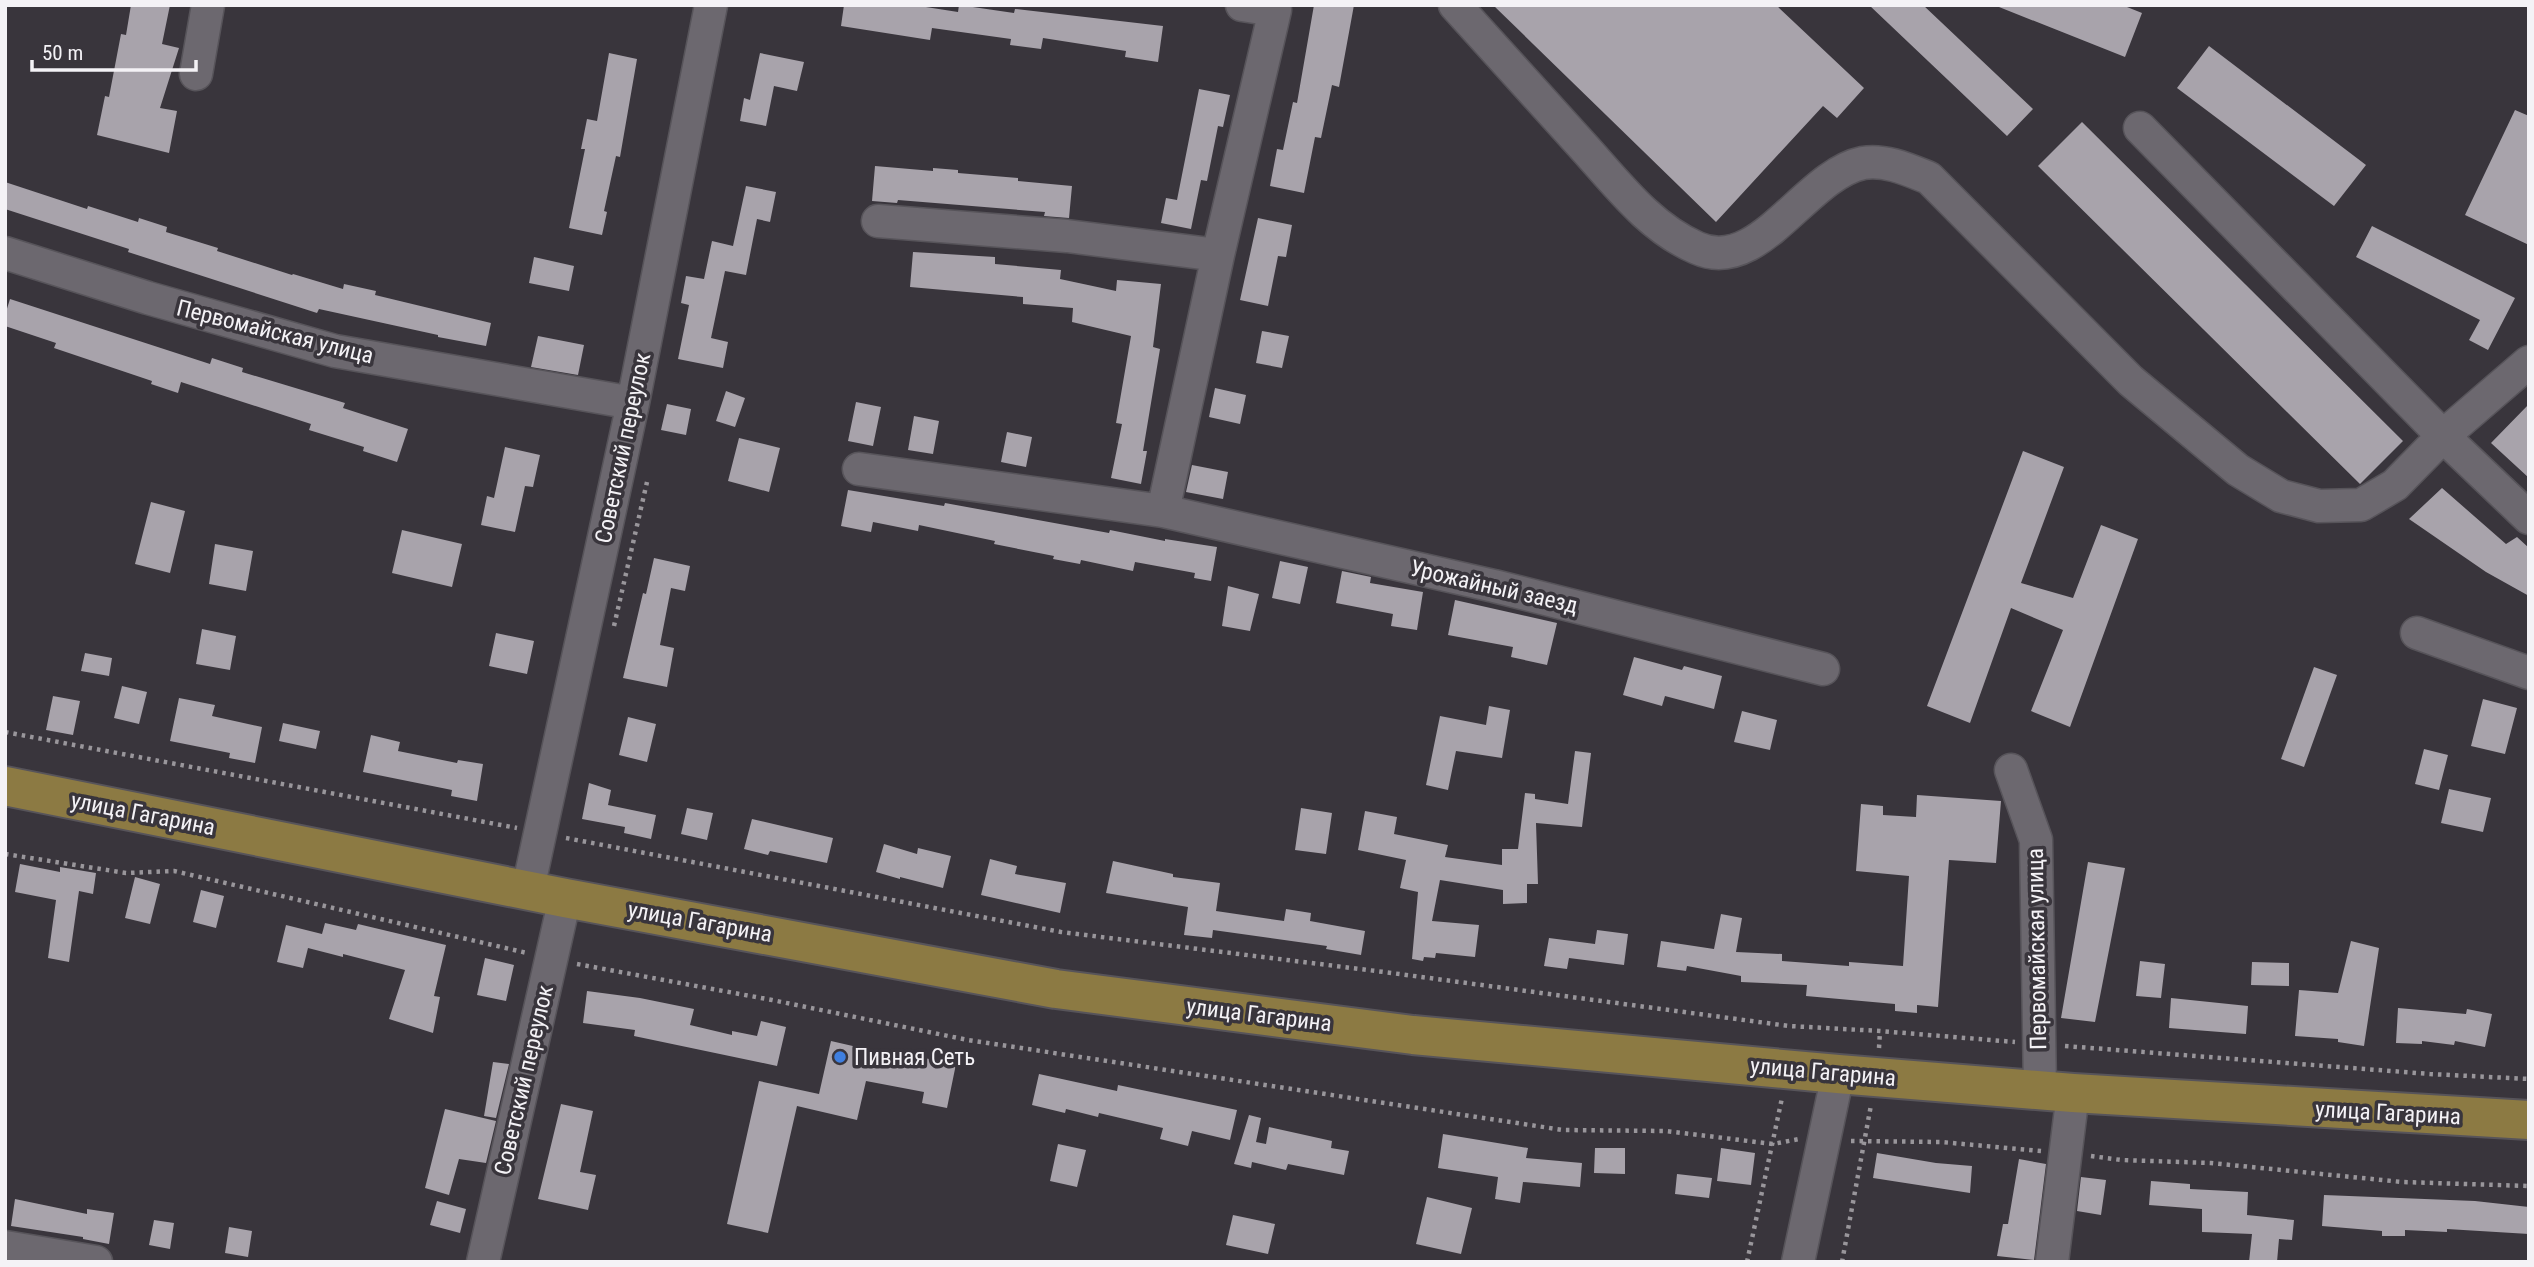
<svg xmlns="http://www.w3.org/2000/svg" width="2534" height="1267" font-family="'Roboto Condensed',sans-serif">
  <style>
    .building { fill: #a8a3ab }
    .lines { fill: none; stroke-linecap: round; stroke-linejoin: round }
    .minor-casing { stroke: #57545a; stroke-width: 35 }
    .major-casing { stroke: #57545a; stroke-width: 42 }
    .path { stroke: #99969b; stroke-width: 4.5; stroke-dasharray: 3.5 5; stroke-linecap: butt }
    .minor { stroke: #6c686f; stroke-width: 32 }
    .major { stroke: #8c7a43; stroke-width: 38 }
    .shop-dot { fill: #3f7fe0; stroke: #39353c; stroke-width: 2.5 }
    .labels { text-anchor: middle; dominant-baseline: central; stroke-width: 7; stroke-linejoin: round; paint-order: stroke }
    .street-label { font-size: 23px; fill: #f4f2f6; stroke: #39353c }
    .poi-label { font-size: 23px; fill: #f4f2f6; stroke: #39353c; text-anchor: start }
  </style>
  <rect width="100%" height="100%" fill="#39353c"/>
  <path class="building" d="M131 5H170L162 44 179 48 160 108 177 111 169 153 97 135 105 96 109 97 121 34 126 35Z
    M844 5H913L958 12 959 5 1014 13 1015 9 1163 26 1158 62 1125 57 1126 51 1043 38 1041 49 1010 45 1011 39 932 28 930 40 841 26Z
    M1314 5H1354L1339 87 1332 85 1321 138 1315 137 1304 193 1270 186 1277 149 1283 150 1293 102 1297 103Z
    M1493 5H1776L1864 88 1837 118 1823 106 1716 222Z
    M1869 5H1923L2033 109 2007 136Z
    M1994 5H2122L2142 13 2125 57Z
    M2209 46 2366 165 2334 206 2177 88Z
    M609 53 637 59 620 157 616 156 604 211 607 212 602 235 569 228 585 149H581L587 119 597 121Z
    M760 53 804 62 797 91 774 86 766 126 740 121 744 98 750 100Z
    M1199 89 1230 95 1223 127 1218 126 1207 181 1201 180 1191 229 1161 223 1166 198 1177 200Z
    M2515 110 2529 116V245L2465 215Z
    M2082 122 2403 441 2360 484 2038 166Z
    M875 166 933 171V168L958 170V173L1018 178V181L1072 186 1069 218 1044 216 1045 212 898 200 897 203 872 201Z
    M5 182 87 209 88 206 138 222 139 218 167 227 166 232 218 248 217 251 292 275 293 274 343 289 344 284 376 291 375 295 491 323 486 346 438 337V335L319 309 317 313 128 252 129 249 5 209Z
    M746 186 776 192 770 222 757 219 746 275 725 271 711 338 728 342 723 368 678 359 689 305 681 303 686 276 704 279 712 241 733 246Z
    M1258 218 1292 225 1286 257 1278 256 1268 306 1240 300Z
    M2372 226 2515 298 2488 350 2469 340 2480 320 2356 257Z
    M913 252 995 257V264L1061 270 1060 279 1116 291 1117 280 1161 284 1153 347 1160 349 1143 451H1147L1141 484 1111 478 1122 424 1116 423 1131 336 1072 322 1073 308 1023 304V297L910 287Z
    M534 257 574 266 569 291 529 283Z
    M10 299 210 364 212 358 243 368 242 372 345 403 343 408 408 429 397 462 363 451 364 447 309 430 311 424 181 382 178 393 151 384 152 381 54 348 56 343 5 326V315Z
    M1262 331 1289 336 1282 368 1256 363Z
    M538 336 584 345 578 375 531 367Z
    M1215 388 1246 395 1240 424 1209 417Z
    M726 391 745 398 735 427 716 421Z
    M856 402 881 407 873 446 848 441Z
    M667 404 691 409 686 435 661 430Z
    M2529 404V478L2491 443Z
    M914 416 939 421 933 454 908 450Z
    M1007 432 1032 437 1026 467 1001 462Z
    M739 438 780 448 769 492 728 481Z
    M505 447 540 455 533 487 525 486 515 532 481 525 487 496 494 498Z
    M2023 451 2064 467 2021 583 2073 598 2101 525 2138 539 2070 727 2031 711 2063 630 2011 608 1970 723 1927 706Z
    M1192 465 1228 472 1223 499 1186 492Z
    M2442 488 2506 544 2517 537 2529 548V596L2486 572 2409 519Z
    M848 490 944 506 945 503 1109 533 1110 530 1165 541V539L1217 547 1211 581 1194 578 1195 573 1135 562 1133 571 1081 560 1080 564 1053 559 1054 556 994 544 995 541 919 525 918 531 873 522 871 532 841 526Z
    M151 502 185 511 170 573 135 564Z
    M402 530 462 544 452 587 392 573Z
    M215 544 253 551 246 591 209 584Z
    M654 558 690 566 685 591 671 588 660 645 674 648 667 687 623 678 643 593 646 594Z
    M1280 561 1308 567 1300 604 1272 598Z
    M1342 571 1371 577 1370 583 1423 592 1417 630 1391 626 1393 614 1336 603Z
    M1228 586 1259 594 1250 631 1222 626Z
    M1455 600 1557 623 1547 665 1511 657 1513 647 1448 635Z
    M202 629 236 636 230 670 196 664Z
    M496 633 534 641 527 674 489 666Z
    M85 653 112 658 109 676 81 671Z
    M1634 657 1682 670 1684 666 1722 676 1714 709 1665 696 1662 706 1623 695Z
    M2314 667 2337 675 2304 767 2281 759Z
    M122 686 147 692 139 724 114 718Z
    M53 696 80 701 73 735 46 730Z
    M179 698 215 705 212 716 262 727 255 763 229 758 230 753 170 741Z
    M2483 699 2517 708 2505 754 2471 746Z
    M1489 706 1510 710 1502 758 1456 751 1448 790 1426 785 1440 716 1486 725Z
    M1742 711 1777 720 1770 750 1734 742Z
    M628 717 656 724 647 762 619 755Z
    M283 723 320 731 316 749 279 741Z
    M371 735 400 742 398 751 457 763 458 760 483 764 477 801 451 796 452 790 363 772Z
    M2424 749 2448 755 2439 790 2415 784Z
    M1575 751 1591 753 1582 827 1536 823 1538 884H1527V903L1503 904V890L1440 880 1432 921 1479 925 1475 957 1436 953 1435 958 1424 957 1423 961 1412 959 1418 892 1400 888 1406 860 1358 850 1365 811 1397 817 1394 834 1448 845 1445 857 1502 865V849H1518L1525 793 1535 794V799L1568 804Z
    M589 783 611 790 608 805 656 815 651 839 624 833 625 827 582 819Z
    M2449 789 2491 798 2483 832 2441 823Z
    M1917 795 2001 801 1996 863 1949 860 1938 1007 1917 1005V1013L1895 1011V1004L1806 996 1807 985 1741 982V976L1687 966 1686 971 1657 967 1661 941 1714 949 1721 914 1742 918 1736 952 1782 954V961L1849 966V962L1903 966 1909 876 1856 871 1861 804 1883 806V815L1916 817Z
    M687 808 713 813 707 840 681 834Z
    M1301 808 1332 813 1326 854 1295 850Z
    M752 819 833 838 827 863 770 851 768 855 744 849Z
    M884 844 917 854 918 848 951 856 943 888 900 877V879L876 872Z
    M990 859 1017 866 1015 874 1066 883 1060 913 981 895Z
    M1113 861 1173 874V877L1220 883 1216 911 1284 921 1286 909 1311 913 1310 921 1365 931 1361 955 1326 949 1327 946 1213 930 1212 938 1184 935 1188 907 1106 893Z
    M2088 862 2125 868 2095 1022 2061 1018Z
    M20 864 60 872V867L96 873 93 894 79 891 69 962 48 958 56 900 15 892Z
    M135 877 160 884 150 924 125 918Z
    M201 890 224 896 216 928 193 922Z
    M325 923 356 930 358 924 446 945 434 996 440 997 433 1033 389 1019 405 970 343 954V957L308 948 303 968 277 962 286 925 322 934Z
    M1597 930 1628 934 1624 965 1569 958 1567 969 1544 966 1549 938 1595 944Z
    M2351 941 2379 948 2364 1046 2338 1042V1039L2295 1036 2299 990 2338 993Z
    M485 958 514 965 506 1001 477 995Z
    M2140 961 2165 964 2161 998 2136 996Z
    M2252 962 2289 963V986L2251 985Z
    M587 991 640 998 694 1009 690 1025 732 1035V1031L757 1036 761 1021 786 1027 777 1066 634 1036 635 1030 583 1023Z
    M2171 998 2248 1006 2246 1034 2169 1028Z
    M2398 1008 2466 1014 2467 1009 2492 1014 2485 1047 2455 1041 2454 1045 2422 1041V1044L2396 1043Z
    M831 1041 892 1055V1052L956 1064 947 1108 922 1103 924 1092 866 1081 857 1120 797 1106 768 1233 727 1224 759 1081 819 1094Z
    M493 1062 509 1064 496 1118 484 1116Z
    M1039 1074 1117 1091 1118 1085 1237 1110 1230 1140 1192 1131 1188 1146 1160 1139 1163 1128 1099 1113 1098 1117 1066 1109 1065 1113 1032 1105Z
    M561 1104 593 1111 580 1172 596 1175 588 1210 538 1199Z
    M445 1109 496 1121 486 1163 459 1159 449 1195 425 1188Z
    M1249 1115 1261 1118 1256 1142 1266 1144 1269 1127 1332 1141 1331 1148 1349 1151 1344 1175 1288 1164 1286 1170 1252 1162 1251 1168 1234 1164Z
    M1443 1134 1528 1148 1526 1158 1582 1163 1580 1187 1523 1182 1520 1203 1495 1199 1498 1177 1438 1168Z
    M1058 1144 1086 1150 1077 1187 1050 1181Z
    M1595 1148H1625V1174L1594 1173Z
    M1721 1148 1755 1153 1751 1185 1717 1181Z
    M1877 1153 1936 1163 1972 1166 1970 1193 1873 1178Z
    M2019 1159 2046 1164 2034 1260 1997 1256 2003 1224H2008Z
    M1677 1174 1712 1178 1709 1198 1675 1194Z
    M2081 1177 2106 1180 2101 1215 2077 1211Z
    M2151 1181 2190 1184V1189L2248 1192 2247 1215 2294 1220 2292 1240 2279 1239 2277 1262H2249L2252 1234 2202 1232V1209L2149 1205Z
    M2324 1195 2475 1201 2529 1207V1234L2447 1229V1232L2405 1230V1236H2382V1231L2322 1226Z
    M1427 1197 1472 1208 1461 1254 1416 1244Z
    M15 1199 87 1214V1209L114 1213 109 1244 83 1239V1237L11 1226Z
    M437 1201 466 1209 460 1233 430 1225Z
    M1233 1215 1275 1224 1268 1254 1226 1245Z
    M154 1220 174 1223 170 1249 149 1245Z
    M229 1227 252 1231 248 1257 225 1253Z"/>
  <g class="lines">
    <defs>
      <path id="minor" d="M1455 5C1497 51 1538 97 1580 143 1615 181 1648 227 1697 248 1759 276 1805 175 1863 163 1885 159 1909 170 1929 178L2131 381 2238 470 2281 496 2319 506 2361 505 2395 485 2443 436 2529 362
        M196 74 208 5
        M2140 128 2443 436 2529 518
        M878 221 1067 236 1218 255
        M5 253 148 298 335 351 633 403
        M859 469 1163 511 1494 586 1823 669
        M1163 511 1218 255 1275 10 1242 5
        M2417 633 2529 673
        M2011 770 2036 840 2040 1090
        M528 889 633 403 711 5
        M5 1247 96 1262
        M483 1262 565 898
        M1798 1262 1838 1074
        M2052 1262 2073 1093"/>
      <path id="major" d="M5 786 565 898 1056 989 1413 1035 1838 1074 2073 1093 2529 1120"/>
    </defs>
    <use href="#minor" class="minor-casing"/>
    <use href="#major" class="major-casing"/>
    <path class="path" d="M614 626 647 482
      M5 732 517 828
      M566 838 1061 932 1384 972 1789 1026 1880 1031 2015 1042
      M5 854 126 873 174 871 527 953
      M577 964 772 1000 968 1040 1563 1130 1666 1131 1773 1144 1799 1139
      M2065 1046 2430 1074 2529 1079
      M1879 1048 1880 1031
      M1851 1141 1941 1142 2041 1151
      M2091 1156 2121 1160 2211 1163 2402 1182 2529 1186
      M1747 1262 1782 1098
      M1842 1262 1871 1105"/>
    <use href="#minor" class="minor"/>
    <use href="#major" class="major"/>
  </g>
  <circle class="shop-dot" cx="840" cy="1057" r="7"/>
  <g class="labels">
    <g class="street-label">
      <text transform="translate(275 332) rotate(14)">Первомайская улица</text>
      <text transform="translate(623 448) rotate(-78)">Советский переулок</text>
      <text transform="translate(1494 587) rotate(13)">Урожайный заезд</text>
      <text transform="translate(143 814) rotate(11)">улица Гагарина</text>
      <text transform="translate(700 922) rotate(10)">улица Гагарина</text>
      <text transform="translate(2037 949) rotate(-91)">Первомайская улица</text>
      <text transform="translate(1259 1015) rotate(7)">улица Гагарина</text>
      <text transform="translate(1823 1072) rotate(5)">улица Гагарина</text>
      <text transform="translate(524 1080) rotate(-77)">Советский переулок</text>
      <text transform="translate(2388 1113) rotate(3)">улица Гагарина</text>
    </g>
    <g class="poi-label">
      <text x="854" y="1057">Пивная Сеть</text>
    </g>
  </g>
  <rect width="2534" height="1267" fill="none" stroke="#f4f2f6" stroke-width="14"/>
  <path d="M32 60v10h164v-10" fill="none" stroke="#f4f2f6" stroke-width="3.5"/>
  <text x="42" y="60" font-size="21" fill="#f4f2f6" stroke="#39353c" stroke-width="5" paint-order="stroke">50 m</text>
</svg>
